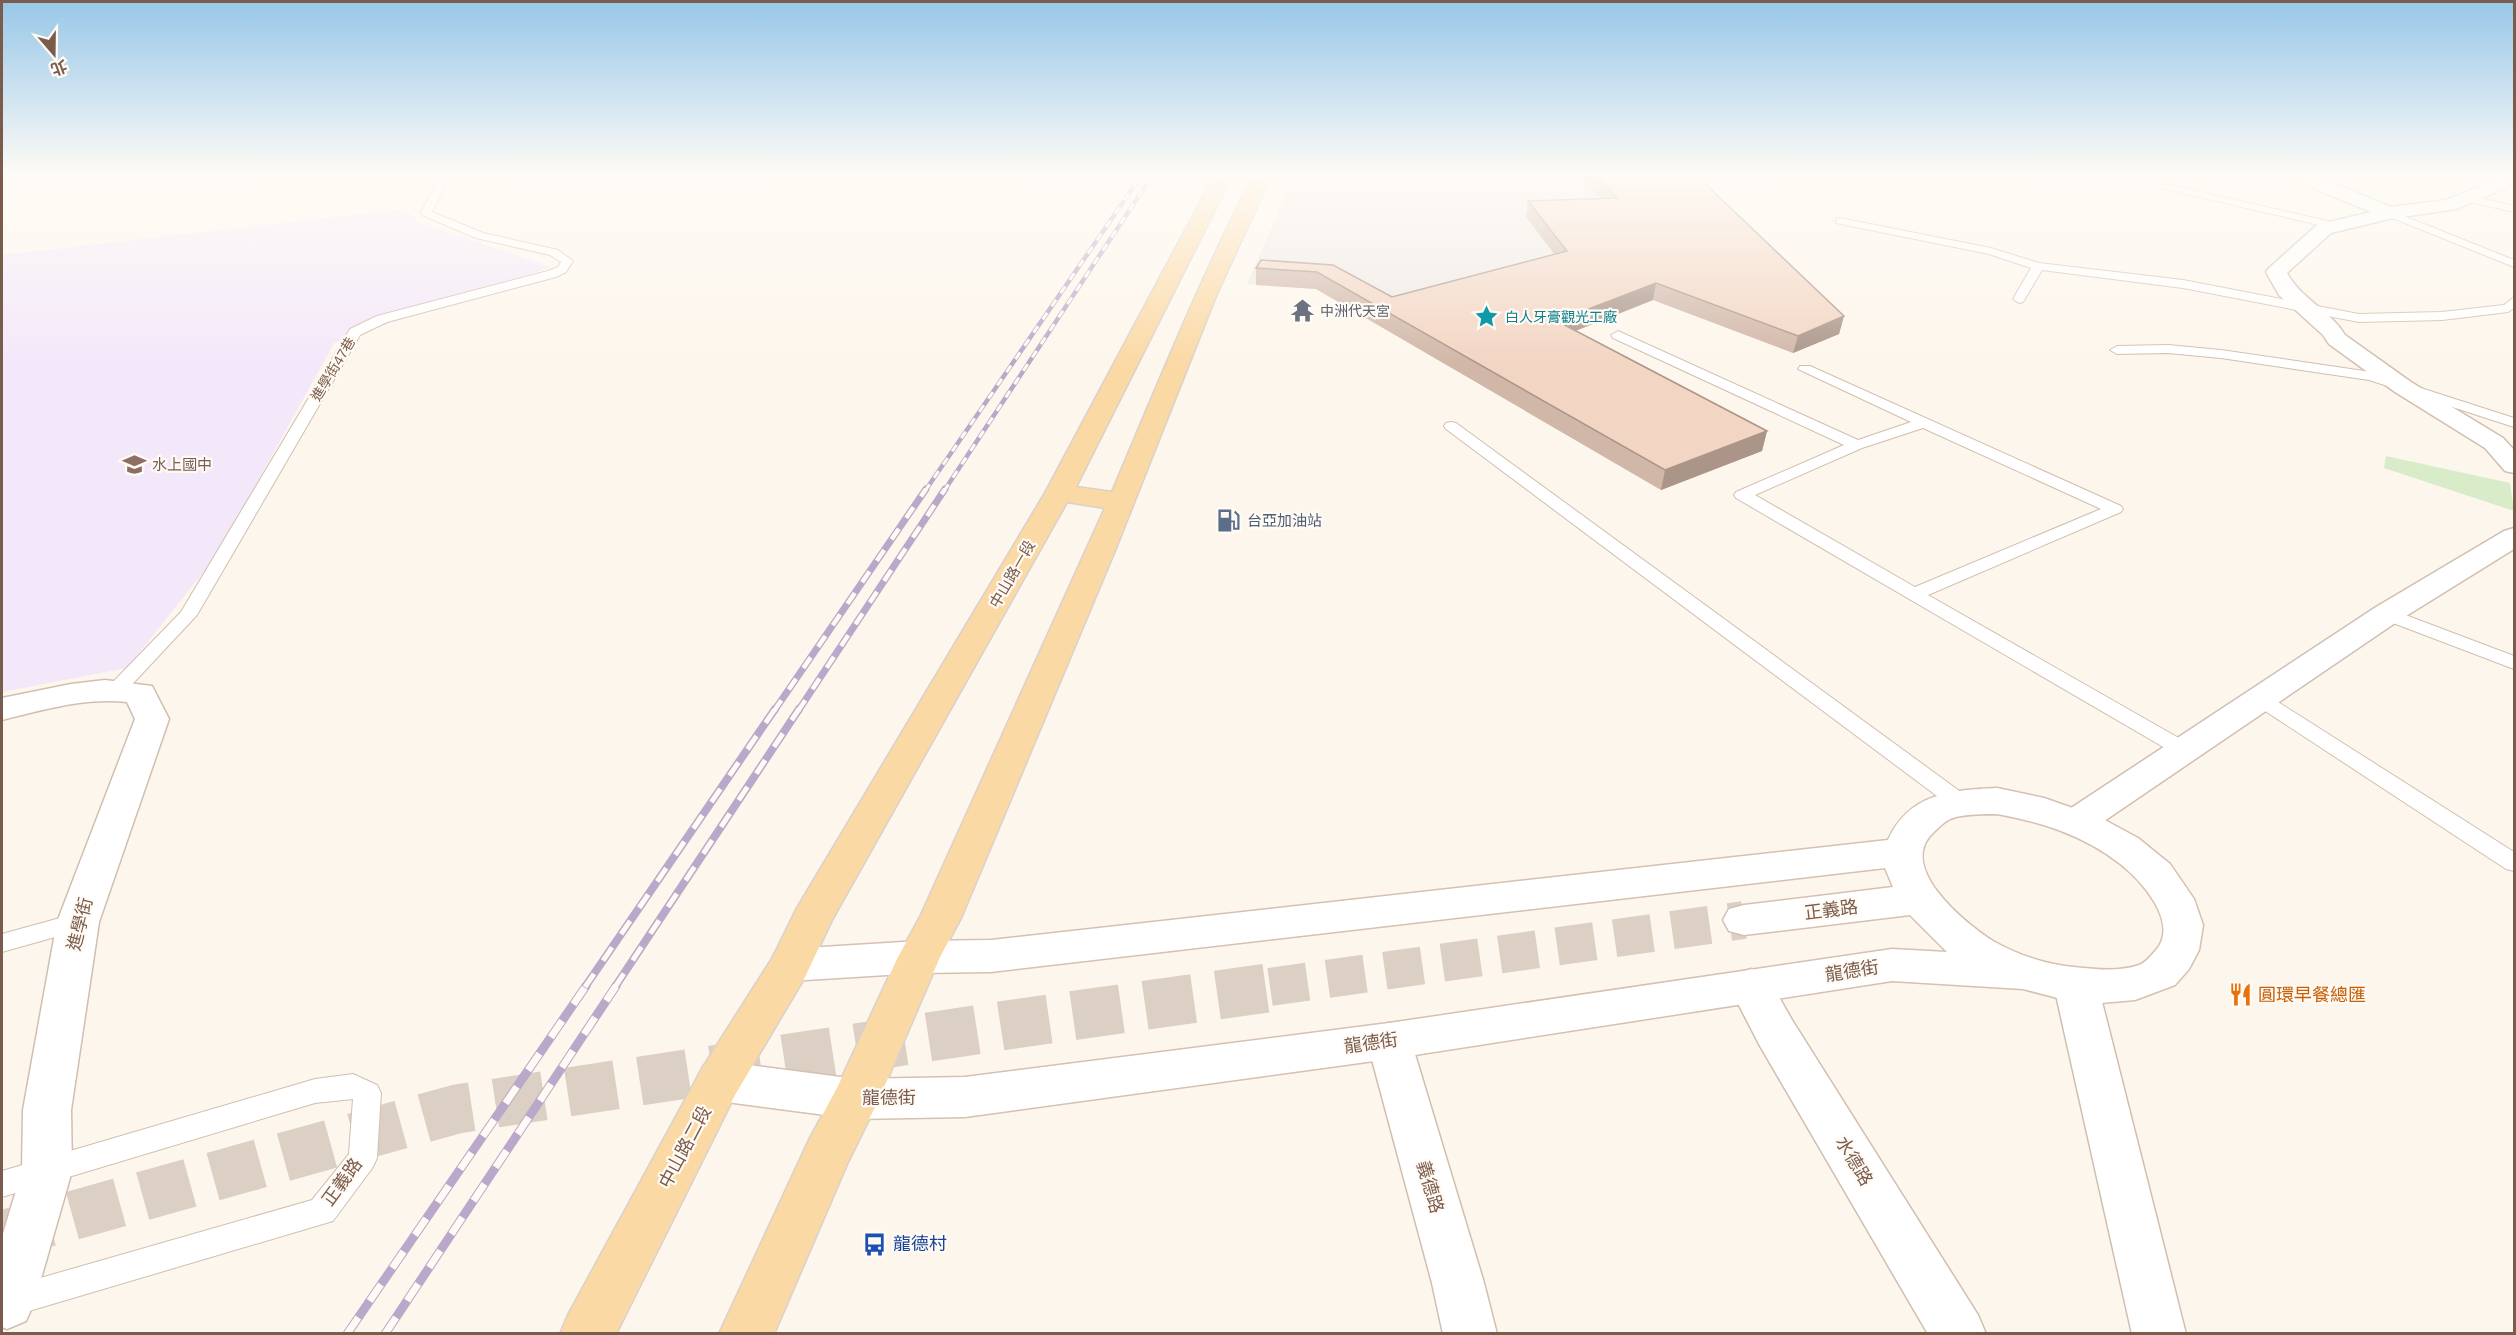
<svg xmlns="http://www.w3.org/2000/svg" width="2516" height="1335" font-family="Arial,'Noto Sans TC',sans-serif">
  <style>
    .industrial { fill: #efe9e4 }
    .education { fill: #f3e8fa }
    .green { fill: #d8ecc9 }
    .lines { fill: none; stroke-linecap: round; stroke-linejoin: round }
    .secondary-tunnel-far1 { stroke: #dcd0c4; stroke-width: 38; stroke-dasharray: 38 20; stroke-linecap: butt }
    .secondary-tunnel { stroke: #dcd0c4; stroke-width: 49; stroke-dasharray: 49 24; stroke-linecap: butt }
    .service-casing { stroke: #d1beb0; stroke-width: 2 }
    .minor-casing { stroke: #d1beb0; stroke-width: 3 }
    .secondary-casing { stroke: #d6c0b0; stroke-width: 3 }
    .primary-casing { stroke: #dad1cd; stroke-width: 3 }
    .service { fill: #fff; fill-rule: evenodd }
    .minor { fill: #fff; fill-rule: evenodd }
    .secondary { fill: #fff; fill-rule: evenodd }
    .primary { fill: #fbd9a5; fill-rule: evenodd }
    .rail-far3-casing { stroke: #b9a8c9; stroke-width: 4.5 }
    .rail-far2-casing { stroke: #b9a8c9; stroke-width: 7 }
    .rail-far1-casing { stroke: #b9a8c9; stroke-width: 8 }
    .rail-casing { stroke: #b9a8c9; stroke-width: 9 }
    .rail-far3 { stroke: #fffaf3; stroke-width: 3; stroke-dasharray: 8; stroke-linecap: butt }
    .rail-far2 { stroke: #fffaf3; stroke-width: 4.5; stroke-dasharray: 13; stroke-linecap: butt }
    .rail-far1 { stroke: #fffaf3; stroke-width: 5; stroke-dasharray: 16; stroke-linecap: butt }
    .rail { stroke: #fffaf3; stroke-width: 7; stroke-dasharray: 20; stroke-linecap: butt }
    .wall { fill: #d1b7a8 }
    .shaded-wall { fill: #aa9588 }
    .building { fill: #f3d5c3; stroke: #aa9588; stroke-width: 1.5 }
    .labels { text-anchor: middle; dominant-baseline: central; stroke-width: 4.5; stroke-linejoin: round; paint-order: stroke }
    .far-worship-label { font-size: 14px; fill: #5b616d; stroke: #fffaf3; text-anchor: start }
    .far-culture-label { font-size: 14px; fill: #0d838f; stroke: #fffaf3; text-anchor: start }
    .far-street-label { font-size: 14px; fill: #7a5c4d; stroke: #fffaf3 }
    .education-label { font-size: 15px; fill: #785e54; stroke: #fffaf3; text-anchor: start }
    .service-label { font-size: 15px; fill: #4e5e75; stroke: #fffaf3; text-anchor: start }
    .street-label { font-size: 15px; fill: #7a5c4d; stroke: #fffaf3 }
    .near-street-label { font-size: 18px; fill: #7a5c4d; stroke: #fffaf3 }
    .near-food-label { font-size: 18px; fill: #c56008; stroke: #fffaf3; text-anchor: start }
    .near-transit-label { font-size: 18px; fill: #164399; stroke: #fffaf3; text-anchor: start }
  </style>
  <rect width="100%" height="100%" fill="#fdf6ec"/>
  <path class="industrial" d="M1294 176H1802L1772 191 1684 177 1839 334 1793 353 1653 300 1556 339 1762 451 1661 490 1316 289 1247 284Z"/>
  <path class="education" d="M405 209 418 222 551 267 334 343 217 555 127 668 2 692V255Z"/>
  <path class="green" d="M2386 456 2510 483 2514 511 2384 468Z"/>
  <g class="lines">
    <path class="secondary-tunnel-far1" d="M1270 987 1744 920"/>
    <path class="secondary-tunnel" d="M2 1235 457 1109 1014 1024 1281 986"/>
    <defs>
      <path id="service" d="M440 176H450L432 212 483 233 558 250 573 261 566 272 556 277 387 322 360 335 197 615 124 693H110L107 689 110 685 181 612 350 329 377 316 548 271 558 267 561 262 550 255 476 238 422 215 421 213Z
        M2110 176H2130L2336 223 2342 226 2336 229Z
        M2466 195 2514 206V212L2462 200 2461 198Z
        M2389 210 2514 260V267L2385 215V211Z
        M1840 218 1991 248 2039 263 2183 280 2359 314 2442 312 2504 305 2514 297V308L2508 312 2442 320 2359 322 2183 288 2042 270 2023 302 2019 303 2013 299 2031 268 1989 254 1836 223V219Z
        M1618 331 1858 440 1911 422 1798 369 1800 366H1810L2121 506 2123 509 2121 512 1928 595 2191 745 2195 750 2191 755 2184 757 2177 755 1736 498 1734 495 1736 492 1844 445 1613 338 1611 335ZM1923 428 2101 509 1915 587 1755 495 1862 448Z
        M2168 345 2221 350 2371 372 2514 418V427L2369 380 2221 358 2168 353 2117 354 2110 350 2117 346Z
        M1451 422 1456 423 1969 798 1972 803 1969 808 1961 811 1953 808 1446 429 1444 426 1446 423Z
        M2387 608 2514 656V669L2380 618 2378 614 2380 610Z
        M2260 693 2267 695 2514 852V871L2506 869 2253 703 2250 699 2253 695Z
        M78 913 87 916 90 922 87 928 2 952V934Z
        M353 1074 377 1085 381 1093 377 1158 373 1167 333 1221 2 1319V1289L312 1200 349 1154 353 1099 315 1103 2 1197V1171L315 1079Z"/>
      <path id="minor" d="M2292 176H2316L2391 207 2446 200 2493 181 2491 176H2509L2511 183 2508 187 2456 209 2389 219 2331 233 2287 273C2301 299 2330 310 2345 335L2411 382 2503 438 2514 450V473L2505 471 2485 448 2395 392 2329 344 2323 335 2279 295 2266 272 2269 268 2317 225 2371 212 2294 180Z
        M2514 528V549L2398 621 2091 830 2078 834 2065 830 2059 821 2065 812 2376 607 2504 531Z
        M105 680 152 686 169 719 99 922 71 1110 72 1171 34 1303 26 1321 7 1329 2 1327V1237L22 1171 23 1110 57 922 135 719 127 702C85 697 42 710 2 720V698L71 684Z
        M1751 969 1766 974 1792 1020 1978 1315 1986 1334H1928L1760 1046 1729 986 1736 974Z
        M2076 969 2091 974 2098 986 2186 1334H2132L2054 986 2061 974Z
        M1389 1023 1405 1028 1411 1041 1484 1283 1497 1334H1443L1432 1283 1367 1041 1373 1028Z"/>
      <path id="secondary" d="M1997 788 2044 798 2101 818 2138 838 2170 864 2194 899 2203 925 2199 950 2189 969 2175 985 2135 1000 2101 1003 2069 1001 2023 989 1892 981 1389 1059 965 1117 856 1119 719 1101 703 1095 696 1081 703 1067 719 1061 856 1079 965 1077 1389 1023 1892 949 1947 952 1910 915 1744 935 1729 931 1723 920 1729 909 1744 905 1893 887 1885 868 991 972 919 973 790 981 775 977 769 965 775 953 790 949 919 941 991 940 1888 840C1909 793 1952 790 1997 788ZM1997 814C2041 822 2083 835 2119 863 2140 879 2180 922 2156 950 2151 956 2145 963 2139 965 2122 971 2101 970 2084 968 2052 966 2021 957 1993 941 1966 924 1895 867 1934 832 1940 826 1947 819 1956 817 1969 814 1984 814 1997 814Z"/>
      <path id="primary" d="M1214 176H1232L1076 487 1112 492C1157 386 1200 279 1253 176H1271L1216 296 1114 553 961 918 940 957 879 1099 848 1162 774 1334H719L810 1138 837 1088 898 957 920 917 1105 508 1067 502 832 920 805 977 735 1095 616 1334H560L568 1315 703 1067 773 957 797 908 1045 493Z"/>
    </defs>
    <use href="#service" class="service-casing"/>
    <use href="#minor" class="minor-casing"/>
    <use href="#secondary" class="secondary-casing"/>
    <use href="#primary" class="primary-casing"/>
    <use href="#service" class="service"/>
    <use href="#minor" class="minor"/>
    <use href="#secondary" class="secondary"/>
    <use href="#primary" class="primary"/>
    <defs>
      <path id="rail-far3" d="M925 491 1141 176
        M944 491 1152 176"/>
      <path id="rail-far2" d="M774 711 926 489
        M798 711 945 489"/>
      <path id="rail-far1" d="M585 987 775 709
        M615 987 799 709"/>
      <path id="rail" d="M347 1334 586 986
        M385 1334 616 986"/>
    </defs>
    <use href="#rail-far3" class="rail-far3-casing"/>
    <use href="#rail-far2" class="rail-far2-casing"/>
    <use href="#rail-far1" class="rail-far1-casing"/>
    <use href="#rail" class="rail-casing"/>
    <use href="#rail-far3" class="rail-far3"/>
    <use href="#rail-far2" class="rail-far2"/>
    <use href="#rail-far1" class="rail-far1"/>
    <use href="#rail" class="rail"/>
  </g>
  <path class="wall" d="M1580 176H1697L1844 316 1839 334 1793 353 1653 300 1575 331 1767 431 1762 451 1661 490 1316 289 1256 285V268L1333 265 1392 297 1555 255 1526 217 1528 201 1601 199Z"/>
  <path class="shaded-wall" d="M1656 283 1653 300 1555 339 1557 321Z
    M1844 316 1839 334 1793 353 1798 336Z
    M1767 431 1762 451 1661 490 1665 470Z"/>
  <path class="building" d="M1596 176H1697L1844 316 1798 336 1656 283 1557 321 1767 431 1665 470 1317 272 1256 268 1261 260 1333 265 1392 297 1567 251 1528 201 1617 198Z"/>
  <linearGradient id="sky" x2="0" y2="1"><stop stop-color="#97c7e8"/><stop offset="0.48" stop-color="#fefbf6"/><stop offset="1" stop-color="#fefbf6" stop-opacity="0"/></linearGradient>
  <rect width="2516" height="363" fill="url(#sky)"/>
  <defs>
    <symbol id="temple-bare" viewBox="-9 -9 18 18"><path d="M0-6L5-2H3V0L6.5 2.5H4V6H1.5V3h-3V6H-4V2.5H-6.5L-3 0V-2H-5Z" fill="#6b7280" stroke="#fffaf3" stroke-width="2.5" paint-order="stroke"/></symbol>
    <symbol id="sight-bare" viewBox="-9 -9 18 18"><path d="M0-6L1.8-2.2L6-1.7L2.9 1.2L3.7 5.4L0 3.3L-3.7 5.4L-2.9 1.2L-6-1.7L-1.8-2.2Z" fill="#0f9aa8" stroke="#fffaf3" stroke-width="2.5" paint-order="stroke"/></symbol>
    <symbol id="school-bare" viewBox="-9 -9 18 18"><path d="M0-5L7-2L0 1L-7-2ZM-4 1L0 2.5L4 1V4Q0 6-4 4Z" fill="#8d6e63" stroke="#fffaf3" stroke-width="2.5" paint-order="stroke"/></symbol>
    <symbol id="fuel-bare" viewBox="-9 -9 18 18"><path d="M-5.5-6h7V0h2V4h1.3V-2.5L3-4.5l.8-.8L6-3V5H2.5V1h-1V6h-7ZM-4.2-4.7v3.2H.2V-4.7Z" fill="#5c6f8a" stroke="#fffaf3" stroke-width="2.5" paint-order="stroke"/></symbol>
    <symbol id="restaurant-bare" viewBox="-9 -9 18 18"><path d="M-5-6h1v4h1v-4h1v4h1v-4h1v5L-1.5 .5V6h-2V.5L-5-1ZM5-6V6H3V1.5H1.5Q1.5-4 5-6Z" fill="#e8710a" stroke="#fffaf3" stroke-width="2.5" paint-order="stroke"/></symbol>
    <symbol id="bus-bare" viewBox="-9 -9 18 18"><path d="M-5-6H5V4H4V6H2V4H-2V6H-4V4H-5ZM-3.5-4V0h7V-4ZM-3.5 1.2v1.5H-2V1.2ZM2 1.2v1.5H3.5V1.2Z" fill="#1a4fb4" stroke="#fffaf3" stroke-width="2.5" paint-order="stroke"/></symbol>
  </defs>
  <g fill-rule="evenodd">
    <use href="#temple-bare" x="1286" y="294" width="33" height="33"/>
    <use href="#sight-bare" x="1470" y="300" width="33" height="33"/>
    <use href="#school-bare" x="118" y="448" width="33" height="33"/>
    <use href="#fuel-bare" x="1212" y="504" width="33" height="33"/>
    <use href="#restaurant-bare" x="2224" y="978" width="33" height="33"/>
    <use href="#bus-bare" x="858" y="1228" width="33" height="33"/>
  </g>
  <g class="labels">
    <g class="far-worship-label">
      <text x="1320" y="311">中洲代天宮</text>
    </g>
    <g class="far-culture-label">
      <text x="1505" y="317">白人牙膏觀光工廠</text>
    </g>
    <g class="far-street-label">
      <text transform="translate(333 369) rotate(-59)">進學街47巷</text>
    </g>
    <g class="education-label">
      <text x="152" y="464">水上國中</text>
    </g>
    <g class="service-label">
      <text x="1247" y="520">台亞加油站</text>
    </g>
    <g class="street-label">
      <text transform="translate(1012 574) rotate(-60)">中山路一段</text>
    </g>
    <g class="near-street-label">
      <text transform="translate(1831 910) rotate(-7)">正義路</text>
      <text transform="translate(80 924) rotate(-76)">進學街</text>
      <text transform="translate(1852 971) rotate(-9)">龍德街</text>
      <text transform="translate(1371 1043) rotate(-8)">龍德街</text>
      <text x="889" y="1098">龍德街</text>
      <text transform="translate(685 1147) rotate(-62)">中山路二段</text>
      <text transform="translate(1854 1161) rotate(59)">水德路</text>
      <text transform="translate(342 1182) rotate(-54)">正義路</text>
      <text transform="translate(1430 1187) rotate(74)">義德路</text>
    </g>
    <g class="near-food-label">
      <text x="2258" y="995">圓環早餐總匯</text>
    </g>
    <g class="near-transit-label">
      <text x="893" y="1244">龍德村</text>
    </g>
  </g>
  <rect width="2516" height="1335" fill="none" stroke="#7a5c4d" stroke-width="6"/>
  <g transform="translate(54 54) rotate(160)" stroke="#fffaf3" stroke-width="4.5" paint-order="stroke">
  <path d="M0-4.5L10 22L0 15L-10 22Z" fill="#7a5c4d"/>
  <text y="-9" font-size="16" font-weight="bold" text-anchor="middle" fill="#7a5c4d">北</text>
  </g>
</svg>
